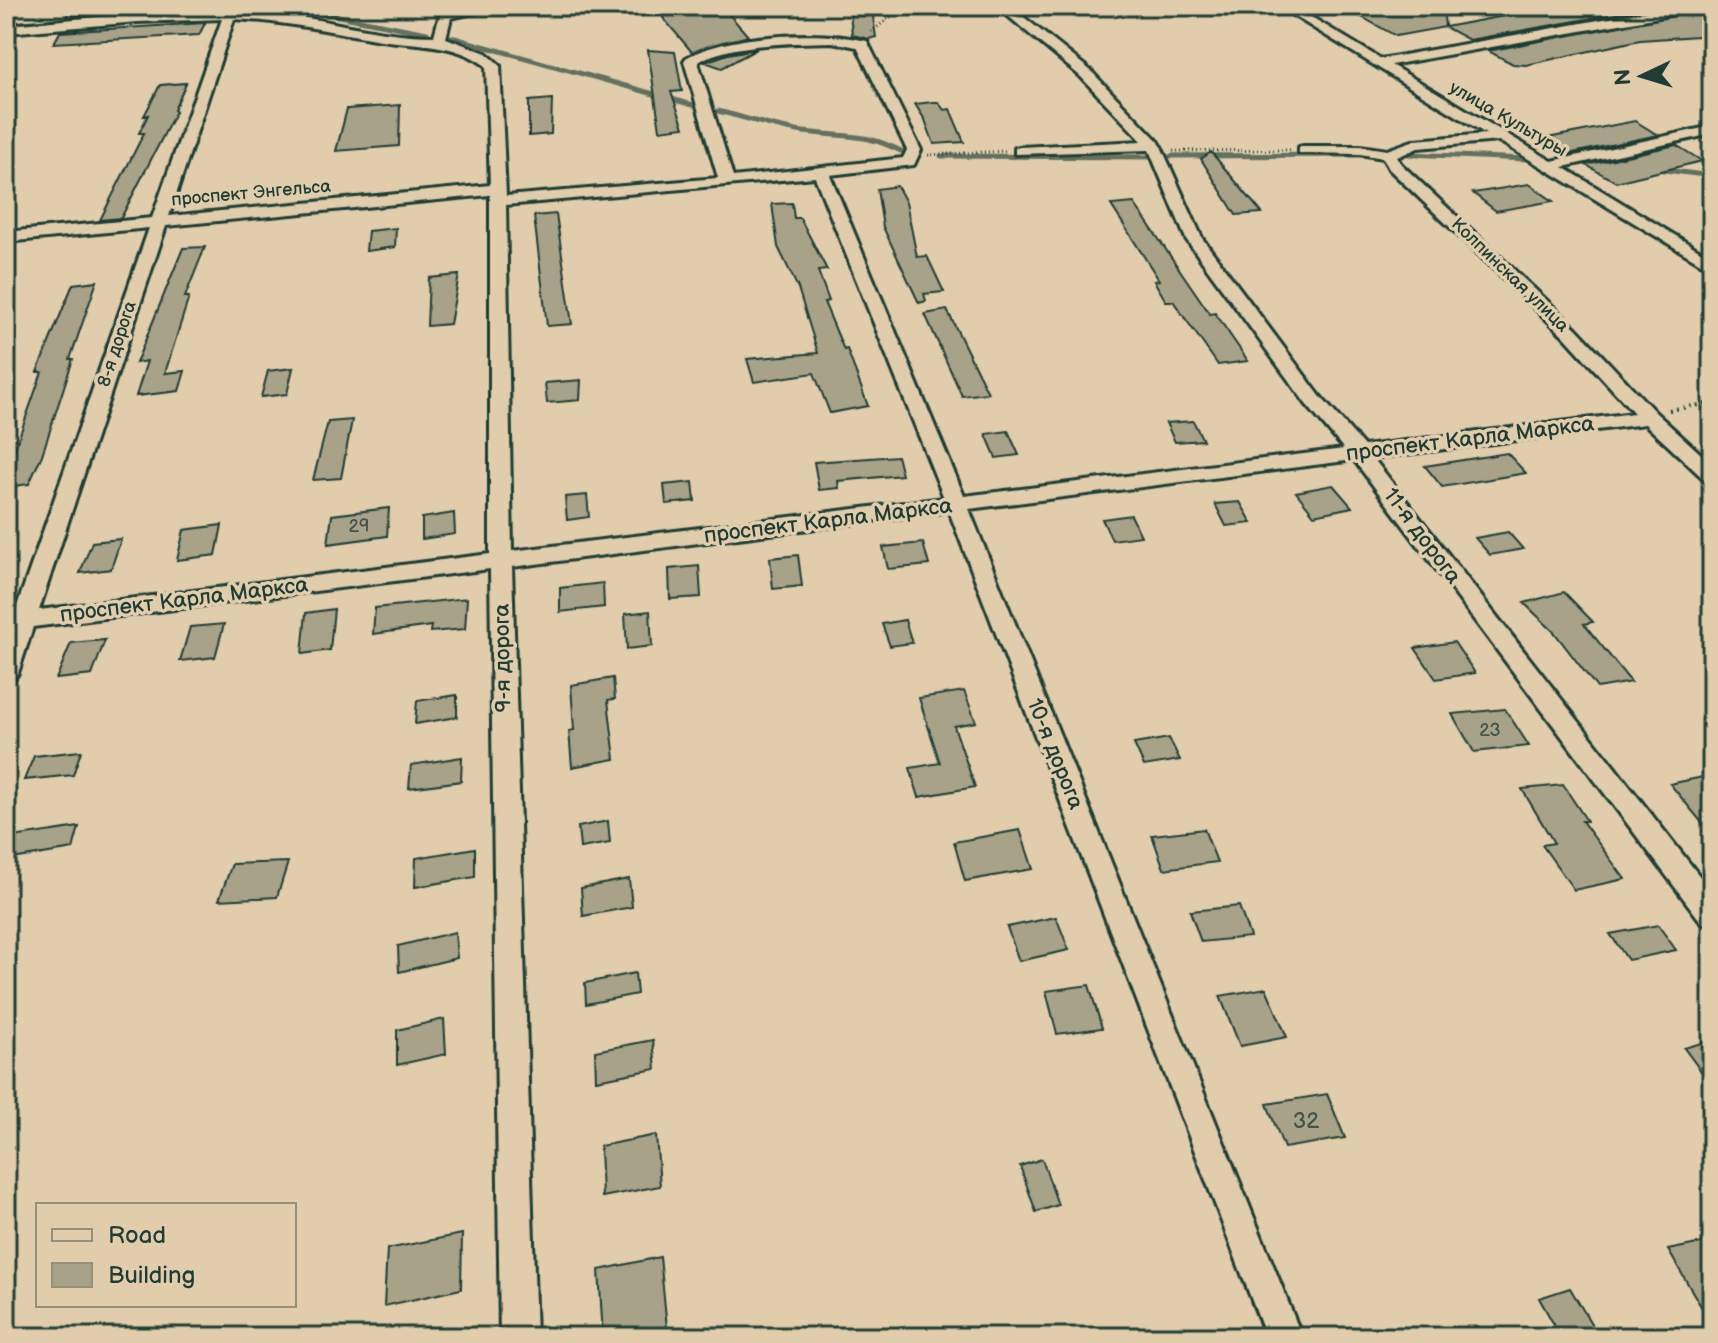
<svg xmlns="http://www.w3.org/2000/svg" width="1718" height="1343" font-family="'Balsamiq Sans',sans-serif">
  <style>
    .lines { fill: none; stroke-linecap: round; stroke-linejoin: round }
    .stream { stroke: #626f5e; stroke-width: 5 }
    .building { fill: #a8a289; stroke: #1f3d34; stroke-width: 2 }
    .minor-casing { stroke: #1f3d34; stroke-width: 6 }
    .path-far1 { stroke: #1f3d34; stroke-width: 3; stroke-dasharray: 1 3; stroke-linecap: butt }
    .path { stroke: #1f3d34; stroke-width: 4; stroke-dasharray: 2 5; stroke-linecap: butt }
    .minor { fill: #e1cdac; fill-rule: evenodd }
    .labels { text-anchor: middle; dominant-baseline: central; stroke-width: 7; stroke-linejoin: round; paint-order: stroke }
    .far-street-label { font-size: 18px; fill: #1f3d34; stroke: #e1cdac }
    .number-label { font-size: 18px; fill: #415649 }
    .street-label { font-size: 22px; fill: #1f3d34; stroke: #e1cdac }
    .near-number-label { font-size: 22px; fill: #415649 }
  </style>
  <rect width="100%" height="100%" fill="#e1cdac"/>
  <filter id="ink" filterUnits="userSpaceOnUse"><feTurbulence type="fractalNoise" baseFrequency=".0125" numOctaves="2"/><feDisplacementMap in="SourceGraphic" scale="16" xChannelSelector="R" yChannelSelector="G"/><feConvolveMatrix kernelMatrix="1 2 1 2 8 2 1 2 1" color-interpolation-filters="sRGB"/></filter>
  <g filter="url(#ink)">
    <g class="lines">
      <path class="stream" d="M248 6 323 13 427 33
        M451 37 693 105
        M718 111C746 118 775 128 804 132 850 138 862 131 907 154
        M1408 154 1527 159
        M941 156 1151 157
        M1171 156 1368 155
        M1586 161 1612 162
        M1657 169 1712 176"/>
    </g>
    <path class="building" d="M97 6H212L67 17 71 8Z
      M670 6H722L748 36 692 52 663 18Z
      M1342 6H1443L1445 27 1557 6H1660L1469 40 1445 27 1396 36Z
      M872 10 876 37 869 39 852 35 850 11Z
      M1703 10V14L1712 18V35L1640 40 1526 65 1513 64 1488 51Z
      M205 23 199 35 54 43 60 32Z
      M757 49 722 68 705 62 728 54Z
      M648 50 675 52 682 91 671 92 684 127 660 130Z
      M186 83 174 110 176 111 121 218 100 220 144 133H139L148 115 144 116 160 85Z
      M552 99 551 134 529 136V101Z
      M933 102H938L944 110 950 109 964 142 934 144 925 120 915 104Z
      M400 105 399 146 336 151 347 109Z
      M1635 121 1658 135 1568 154 1542 139Z
      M1676 145 1702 161 1616 182 1586 165Z
      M1211 152 1262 213 1236 215 1201 159Z
      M1529 184 1553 201 1496 211 1473 193Z
      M897 186 906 202 917 257 927 256 944 292 924 294 926 301 919 303 883 227 877 189Z
      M792 203 794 218H800L827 270 818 271 829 301 824 302 844 350 847 349 868 406 830 413 814 373 754 382 747 359 818 353 798 288 778 247 772 204Z
      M1134 203 1210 314 1215 313 1248 361 1218 365 1173 301H1166L1154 281 1159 280 1111 205Z
      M556 214 572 324 547 326 534 216Z
      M396 228 395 247 366 251 368 231Z
      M205 247 185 297H189L165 373 185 371 179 391 136 396 147 361 136 363 183 248Z
      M459 275 450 324 427 326 429 278Z
      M97 281 70 359H73L42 455 29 484 6 487V474L42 372H37L73 284Z
      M947 310 988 393 962 396 925 314Z
      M293 368 287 394 261 397 268 371Z
      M581 380 580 400 547 403 545 383Z
      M352 420 341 478 313 480 328 422Z
      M1193 421 1203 440 1175 442 1166 423Z
      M1008 431 1019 455 996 458 986 434Z
      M1507 453 1526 473 1442 487 1425 466Z
      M897 456 902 475 838 481 839 488 819 490 814 462Z
      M693 482 695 501 666 504 664 485Z
      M1333 485 1352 507 1314 515 1296 492Z
      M587 495 589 517 567 520 565 497Z
      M1240 502 1252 523 1226 526 1215 504Z
      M389 508 387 536 328 544 332 515Z
      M454 513 455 534 422 539V518Z
      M1131 515 1141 536 1112 540 1102 519Z
      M222 525 216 555 177 560 184 530Z
      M1508 532 1523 549 1490 555 1475 538Z
      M121 539 111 569 80 573 92 542Z
      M923 543 929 565 888 569 883 547Z
      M798 555 802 586 773 589 770 558Z
      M699 566 701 597 670 599 669 569Z
      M603 583 604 607 560 612V588Z
      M1564 592 1593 622 1584 624 1631 682 1597 688 1554 632 1524 603Z
      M467 598 465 629 430 632 431 626 373 634 375 608Z
      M334 609 330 650 302 654 306 613Z
      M650 611 652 646 627 649 625 614Z
      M905 620 912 643 890 646 882 624Z
      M224 624 215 657 180 661 190 627Z
      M105 640 92 675 56 679 71 643Z
      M1454 642 1475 673 1436 679 1415 648Z
      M613 678 615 699 608 700 615 759 572 767 569 731 574 730 571 685Z
      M964 691 976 722 954 726 975 787 919 797 910 768 940 763 919 698Z
      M457 695V717L415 724 417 701Z
      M1505 709 1529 746 1474 752 1452 714Z
      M1169 738 1180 760 1144 766 1134 744Z
      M81 751 73 775 24 780 34 756Z
      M462 757 461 781 409 788 411 765Z
      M1712 775V835L1670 784Z
      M1563 785 1587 821H1582L1625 879 1574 890 1542 845 1554 843 1522 789Z
      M608 821 610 843 580 848 578 827Z
      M79 827 73 849 6 860V838Z
      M1204 829 1217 862 1164 869 1152 835Z
      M1020 830 1033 869 965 881 954 842Z
      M475 848V877L415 887 416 858Z
      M288 862 277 897 219 900 232 864Z
      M629 879 632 907 583 916 581 888Z
      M1239 906 1250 937 1201 942 1190 911Z
      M1056 917 1069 950 1019 961 1007 927Z
      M1658 925 1676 950 1628 960 1610 934Z
      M455 932 457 958 399 972 398 946Z
      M635 973 637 994 586 1004 585 983Z
      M1089 985 1102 1028 1057 1034 1046 991Z
      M1266 988 1287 1037 1240 1046 1220 996Z
      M444 1019 446 1054 397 1065V1030Z
      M653 1040 656 1069 596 1080 595 1051Z
      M1712 1040V1086L1684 1048Z
      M1327 1094 1345 1138 1284 1148 1267 1104Z
      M656 1135 660 1186 602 1197 600 1146Z
      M1042 1159 1058 1205 1036 1212 1020 1166Z
      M462 1234 461 1289 384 1306 387 1249Z
      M1712 1241V1325L1668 1250Z
      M660 1257 667 1328 631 1337H603L599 1270Z
      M1570 1288 1599 1337H1561L1539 1298Z"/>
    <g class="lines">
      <defs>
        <path id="minor" d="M442 6H454L453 10 504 6 451 18 446 38 486 53 500 65 506 196 718 178 684 61 686 58C728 34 820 30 867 41L921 150 914 165 830 175 964 496 1344 449 1306 404 1186 239 1149 150 1015 154V148L1020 147 1142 141 1080 76 996 6H1010L1090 70 1159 142 1202 238 1320 396 1364 446 1634 413 1564 336 1389 169 1383 158 1360 154 1299 153V147L1304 146H1360L1387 150 1415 140 1486 134 1278 6H1293L1381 59 1677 6H1704L1698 10 1391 65 1552 161 1712 126V134L1563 167 1712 258V270L1499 141 1418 148 1397 157 1401 164 1576 328 1656 413 1712 464V482L1705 480 1645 424 1373 458 1712 892V927L1702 923 1354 460 969 509 1302 1337H1266L949 511 512 567 536 1337H500L490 569 33 627 18 673 14 679 6 682V639L9 630H6V614L15 612 149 228 6 242V232L152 218 222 19 138 22 6 33V25C93 18 182 6 270 13 325 18 378 36 434 36ZM234 19C282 21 327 31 375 39 414 46 453 41 486 66L490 185 169 216ZM832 42 857 47 907 150 903 158 733 177 698 62C730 43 794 43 832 42ZM815 177 944 498 512 551 506 205ZM490 195V554L39 610 166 226Z"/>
      </defs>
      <use href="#minor" class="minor-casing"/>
      <path class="path-far1" d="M871 32 902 8 910 6
        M1173 151 1291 150
        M928 155 1006 151"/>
      <path class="path" d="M1669 410 1712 403"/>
      <use href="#minor" class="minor"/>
    </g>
  </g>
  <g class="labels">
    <g class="far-street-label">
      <text transform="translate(1508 119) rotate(30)">улица Культуры</text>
      <text transform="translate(251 193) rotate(-5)">проспект Энгельса</text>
      <text transform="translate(1510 275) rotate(44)">Колпинская улица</text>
      <text transform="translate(117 344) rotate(-72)">8-я дорога</text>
    </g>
    <g class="number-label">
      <text x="359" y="526">29</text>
      <text x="1490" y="730">23</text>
    </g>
    <g class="street-label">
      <text transform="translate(1470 439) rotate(-7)">проспект Карла Маркса</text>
      <text transform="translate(828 521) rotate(-7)">проспект Карла Маркса</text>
      <text transform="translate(1422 536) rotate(53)">11-я дорога</text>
      <text transform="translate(184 600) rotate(-7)">проспект Карла Маркса</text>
      <text transform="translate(503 658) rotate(-91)">9-я дорога</text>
      <text transform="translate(1055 754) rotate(68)">10-я дорога</text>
    </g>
    <g class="near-number-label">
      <text x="1306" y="1121">32</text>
    </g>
  </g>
  <rect width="1718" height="1343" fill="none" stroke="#e1cdac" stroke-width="32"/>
  <rect x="16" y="16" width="1686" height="1311" fill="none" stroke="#1f3d34" stroke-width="3" filter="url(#ink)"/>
  <rect x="36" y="1203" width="260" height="104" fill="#e1cdac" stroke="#93937c" stroke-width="2"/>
  <rect x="52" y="1229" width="40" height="12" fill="#e1cdac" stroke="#93937c" stroke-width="2"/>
  <text x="108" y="1243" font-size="24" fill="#1f3d34">Road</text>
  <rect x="52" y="1263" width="40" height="24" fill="#a8a289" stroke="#93937c" stroke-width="2"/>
  <text x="108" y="1283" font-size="24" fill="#1f3d34">Building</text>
  <g transform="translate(1642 76) rotate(266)" stroke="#e1cdac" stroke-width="6" paint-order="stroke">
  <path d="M0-6L14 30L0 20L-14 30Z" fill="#1f3d34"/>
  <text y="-12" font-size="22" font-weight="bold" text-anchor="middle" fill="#1f3d34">N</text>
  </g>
</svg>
